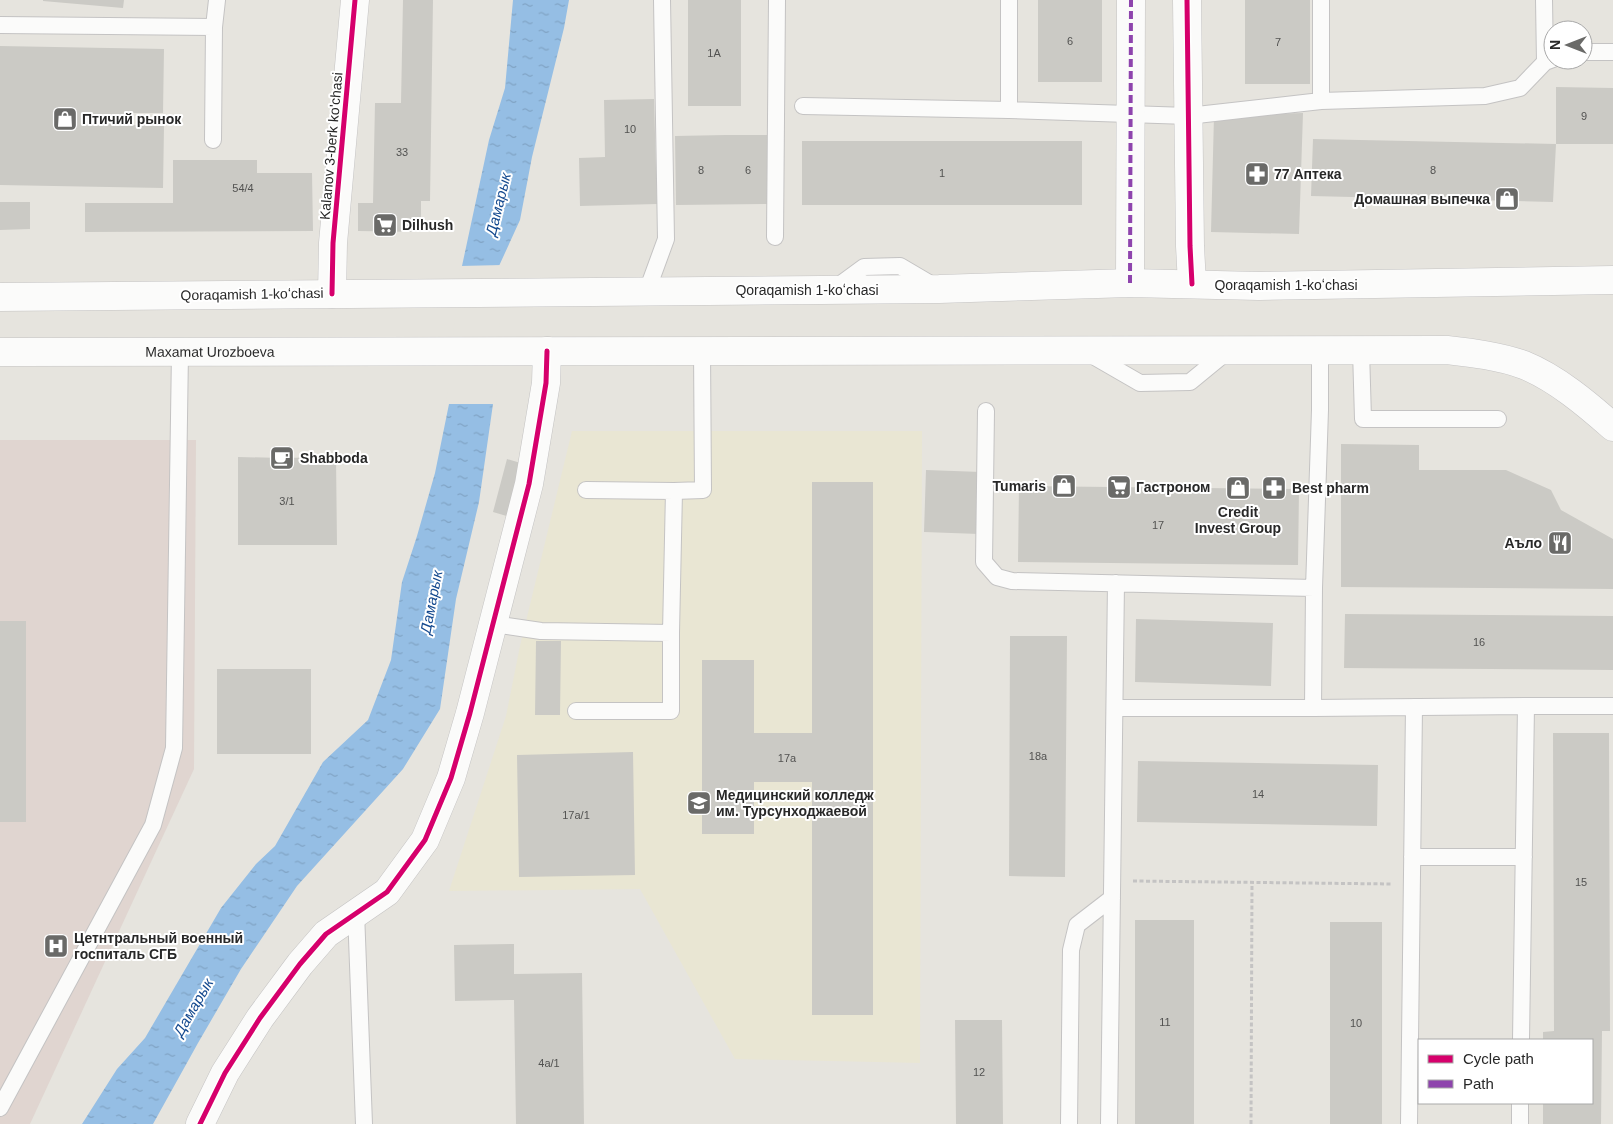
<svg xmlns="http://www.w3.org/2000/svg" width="1613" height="1124" font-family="Helvetica,sans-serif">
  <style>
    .education { fill: #e9e6d3 }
    .medical { fill: #e0d5d0 }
    .water { fill: url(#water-ripples) }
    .pier { fill: #e6e4de }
    .building { fill: #cbcac5 }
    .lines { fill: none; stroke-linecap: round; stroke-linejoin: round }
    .lane-casing { stroke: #c4c3c3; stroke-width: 18 }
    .street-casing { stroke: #c4c3c3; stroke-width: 29 }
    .secondary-casing { stroke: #c4c3c3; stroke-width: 29 }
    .path { stroke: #c4c3c3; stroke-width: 3; stroke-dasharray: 4 2.5; stroke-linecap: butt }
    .lane { stroke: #fbfbfa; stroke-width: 16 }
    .street { stroke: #fbfbfa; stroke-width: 28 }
    .secondary { stroke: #fbfbfa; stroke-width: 28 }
    .quiet { stroke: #8e44ad; stroke-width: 4; stroke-dasharray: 8 4; stroke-linecap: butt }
    .cycleway-casing { stroke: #fff; stroke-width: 8 }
    .cycleway { stroke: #d6006c; stroke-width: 5 }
    .labels { text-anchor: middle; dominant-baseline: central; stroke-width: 4; stroke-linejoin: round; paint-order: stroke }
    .number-label { font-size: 11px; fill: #525251 }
    .poi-label { font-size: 14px; font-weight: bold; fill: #282828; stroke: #fff; text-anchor: start }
    .street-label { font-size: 14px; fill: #282828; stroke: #fff }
    .water-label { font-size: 15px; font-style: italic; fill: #154a8f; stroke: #fff }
  </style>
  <defs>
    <pattern id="water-ripples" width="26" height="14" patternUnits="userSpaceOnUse" patternTransform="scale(1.25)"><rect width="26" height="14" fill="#95bee4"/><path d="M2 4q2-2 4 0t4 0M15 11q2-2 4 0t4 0" fill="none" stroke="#80a3c4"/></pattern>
  </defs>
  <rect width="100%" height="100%" fill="#e6e4de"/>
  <path class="education" d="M572 431H922L920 1063 735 1059 640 889 449 891 506 716 520 646Z"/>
  <path class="medical" d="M0 440H196L194 769 30 1124H0Z"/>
  <path class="water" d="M513 0H569L564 28 532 157 520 220 499 266 493 404 479 502 456 599 440 709 403 769 297 886 241 969 198 1043 153 1124H82L117 1069 145 1038 221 908 256 864 275 846 323 762 368 720 391 660 402 582 417 536 435 473 449 404 462 266 489 140 505 88Z"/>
  <path class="pier" d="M502 265 496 404H446L460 266Z"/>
  <path class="building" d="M43 0H124L123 8 43 1Z
    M403 0H433L430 201H421V232L358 231V203H373L375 103H401Z
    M688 0H741V106H688Z
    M1038 0H1102V82H1038Z
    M1245 0H1310V84H1245Z
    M0 46 164 49 163 113H131L130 125 164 126 163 188 0 185Z
    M1556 87 1613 88V144H1556Z
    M654 99 657 204 580 206 579 158 605 157 604 100Z
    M1303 113 1299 234 1211 232 1214 116Z
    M726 135H769L770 204 676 205 675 136Z
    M1313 139 1556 144 1553 202 1311 196Z
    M802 141H1082V205H802Z
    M173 160H257V173H312L313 231 85 232V203H173Z
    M0 202H30V229L0 230Z
    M1341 444 1419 445V470H1506L1551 490 1561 510 1613 539V589L1341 587Z
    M238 457 282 458 336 457 337 545H238Z
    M507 459 524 464 510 517 493 512Z
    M926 470 981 472 979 534 924 532Z
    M812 482H873V1015H812V782H754V834H702V660H754V733H812Z
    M1019 486 1299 489 1298 565 1018 562Z
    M1345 614 1613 616V670L1344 668Z
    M1136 619 1273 623 1271 686 1135 682Z
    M0 621H26V822H0Z
    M1010 636H1067L1065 877 1009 876Z
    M536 641H561L560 715H535Z
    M217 669H311V754H217Z
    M1553 733H1609L1610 1031H1602L1601 1124H1543V1103H1592V1040H1543V1032L1554 1031Z
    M633 752 635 875 519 877 517 755Z
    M1138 761 1378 765 1377 826 1137 822Z
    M1135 920H1194V1124H1135Z
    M1330 922H1382V1124H1330Z
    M514 944V974L582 973 584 1124H516L514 1000 455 1001 454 945Z
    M955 1020H1002L1003 1124H956Z"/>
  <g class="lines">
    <defs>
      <path id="lane" d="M1009 0V110L1188 116 1321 101 1485 96 1520 88 1545 62 1553 59
        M1321 0V101
        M1544 0 1545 62
        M0 25 214 27
        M1583 52H1613
        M803 106 1009 110
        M213 140 214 27 217 0
        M775 237 777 0
        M834 289 864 267 900 266 934 286
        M647 291 666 239 662 0
        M1320 350V410L1314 588 1313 708 1526 706 1521 1040
        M1361 350 1363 419H1498
        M1088 353 1140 383 1190 382 1229 350
        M986 411 984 562 997 577 1012 581 1314 588
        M586 490 674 491
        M493 624 541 631 671 633V711H576
        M671 633 674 491 703 490 702 351
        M1526 706H1613
        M1115 708H1313
        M1412 857H1524
        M356 912 364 1124
        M0 1108 153 825 174 748 180 352
        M1069 1124 1071 950 1077 925 1112 898
        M1109 1124 1116 583
        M1409 1124 1414 707
        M1520 1124V1103"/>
      <path id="street" d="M1187 0 1190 246 1192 284
        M1130 283 1131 0
        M332 294 333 243 355 0
        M200 1124 225 1073 260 1018 300 964 326 934 387 892 425 840 451 778 470 713 529 484 546 383 547 351"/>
      <g id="secondary">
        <path d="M0 297 939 289 1130 283 1259 286 1613 280"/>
        <path id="s1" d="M0 352 1447 350C1473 353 1499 356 1524 365 1556 378 1587 404 1613 427"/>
      </g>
    </defs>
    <use href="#lane" class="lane-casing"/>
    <use href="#street" class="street-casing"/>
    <use href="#secondary" class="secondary-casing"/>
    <path class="path" d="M1133 881 1392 884
      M1251 1124 1252 882"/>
    <use href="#lane" class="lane"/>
    <use href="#street" class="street"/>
    <use href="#secondary" class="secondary"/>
    <path class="quiet" d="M1130 283 1131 0"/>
    <defs>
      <path id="cycleway" d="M1187 0 1190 246 1192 284
        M332 294 333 243 355 0
        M200 1124 225 1073 260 1018 300 964 326 934 387 892 425 840 451 778 470 713 529 484 546 383 547 351"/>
    </defs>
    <use href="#cycleway" class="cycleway-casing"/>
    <use href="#cycleway" class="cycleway"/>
  </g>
  <defs>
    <symbol id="shop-square" viewBox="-11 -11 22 22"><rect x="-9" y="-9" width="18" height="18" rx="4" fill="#6a6a68" stroke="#fff"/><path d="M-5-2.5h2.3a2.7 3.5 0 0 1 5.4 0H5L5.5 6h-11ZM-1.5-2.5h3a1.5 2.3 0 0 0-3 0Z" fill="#fff"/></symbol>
    <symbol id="pharmacy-square" viewBox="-11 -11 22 22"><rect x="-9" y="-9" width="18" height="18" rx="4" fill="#6a6a68" stroke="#fff"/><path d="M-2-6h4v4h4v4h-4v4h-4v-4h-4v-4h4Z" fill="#fff"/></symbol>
    <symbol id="supermarket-square" viewBox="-11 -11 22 22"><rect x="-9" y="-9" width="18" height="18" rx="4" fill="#6a6a68" stroke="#fff"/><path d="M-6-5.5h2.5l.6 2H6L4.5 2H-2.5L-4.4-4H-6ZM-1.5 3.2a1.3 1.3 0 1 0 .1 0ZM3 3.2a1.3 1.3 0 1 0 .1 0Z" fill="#fff"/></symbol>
    <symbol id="cafe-square" viewBox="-11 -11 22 22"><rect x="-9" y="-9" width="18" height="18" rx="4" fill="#6a6a68" stroke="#fff"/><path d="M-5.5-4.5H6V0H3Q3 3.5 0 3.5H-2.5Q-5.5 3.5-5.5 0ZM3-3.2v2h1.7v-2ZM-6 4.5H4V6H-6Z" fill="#fff"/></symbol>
    <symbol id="restaurant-square" viewBox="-11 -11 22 22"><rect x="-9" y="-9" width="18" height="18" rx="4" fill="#6a6a68" stroke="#fff"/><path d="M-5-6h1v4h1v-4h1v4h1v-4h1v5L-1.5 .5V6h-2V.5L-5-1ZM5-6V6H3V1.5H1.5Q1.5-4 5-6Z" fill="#fff"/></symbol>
    <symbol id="university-square" viewBox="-11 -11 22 22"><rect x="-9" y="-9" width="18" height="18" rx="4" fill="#6a6a68" stroke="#fff"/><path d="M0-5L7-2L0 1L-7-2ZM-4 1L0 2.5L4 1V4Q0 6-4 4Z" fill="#fff"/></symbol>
    <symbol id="hospital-square" viewBox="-11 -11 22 22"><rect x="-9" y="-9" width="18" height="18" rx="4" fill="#6a6a68" stroke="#fff"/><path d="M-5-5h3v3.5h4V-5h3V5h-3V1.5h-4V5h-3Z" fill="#fff"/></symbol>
  </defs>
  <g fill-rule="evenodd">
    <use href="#shop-square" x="51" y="105" width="28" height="28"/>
    <use href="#pharmacy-square" x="1243" y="160" width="28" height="28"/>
    <use href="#shop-square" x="1493" y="185" width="28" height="28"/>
    <use href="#supermarket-square" x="371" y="211" width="28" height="28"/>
    <use href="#cafe-square" x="268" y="444" width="28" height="28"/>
    <use href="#shop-square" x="1050" y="472" width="28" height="28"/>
    <use href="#supermarket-square" x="1105" y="473" width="28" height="28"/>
    <use href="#shop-square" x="1224" y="474" width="28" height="28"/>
    <use href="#pharmacy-square" x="1260" y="474" width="28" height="28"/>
    <use href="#restaurant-square" x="1546" y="529" width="28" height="28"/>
    <use href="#university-square" x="685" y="789" width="28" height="28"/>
    <use href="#hospital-square" x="42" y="932" width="28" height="28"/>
  </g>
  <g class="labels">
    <g class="number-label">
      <text x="1070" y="41">6</text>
      <text x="1278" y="42">7</text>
      <text x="714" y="53">1А</text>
      <text x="1584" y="116">9</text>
      <text x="630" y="129">10</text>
      <text x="402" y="152">33</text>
      <text x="701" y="170">8</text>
      <text x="748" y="170">6</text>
      <text x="1433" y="170">8</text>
      <text x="942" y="173">1</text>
      <text x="243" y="188">54/4</text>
      <text x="287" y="501">3/1</text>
      <text x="1158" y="525">17</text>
      <text x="1479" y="642">16</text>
      <text x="1038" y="756">18а</text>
      <text x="787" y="758">17а</text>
      <text x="1258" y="794">14</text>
      <text x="576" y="815">17a/1</text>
      <text x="1581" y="882">15</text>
      <text x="1165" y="1022">11</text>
      <text x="1356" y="1023">10</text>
      <text x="549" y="1063">4a/1</text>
      <text x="979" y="1072">12</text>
    </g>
    <g class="poi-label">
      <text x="82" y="119">Птичий рынок</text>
      <text x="1274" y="174">77 Аптека</text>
      <text x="1490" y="199" text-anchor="end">Домашная выпечка</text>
      <text x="402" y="225">Dilhush</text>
      <text x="300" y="458">Shabboda</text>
      <text x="1046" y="486" text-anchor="end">Tumaris</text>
      <text x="1136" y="487">Гастроном</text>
      <text x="1292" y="488">Best pharm</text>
      <text x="1238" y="512" text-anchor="middle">Сredit<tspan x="1238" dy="16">Invest Group</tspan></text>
      <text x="1542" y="543" text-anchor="end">Аъло</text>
      <text x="716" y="795">Медицинский колледж<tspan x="716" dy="16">им. Турсунходжаевой</tspan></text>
      <text x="74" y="938">Цетнтральный военный<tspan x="74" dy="16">госпиталь СГБ</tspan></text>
    </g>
    <g class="street-label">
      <text transform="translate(331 146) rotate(-85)">Kalanov 3-berk ko'chasi</text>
      <text x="1286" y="285">Qoraqamish 1-koʻchasi</text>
      <text x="807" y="290">Qoraqamish 1-koʻchasi</text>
      <text transform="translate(252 294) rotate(-1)">Qoraqamish 1-koʻchasi</text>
      <text stroke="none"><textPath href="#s1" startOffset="210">Maxamat Urozboeva</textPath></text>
    </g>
    <g class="water-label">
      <text transform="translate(498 204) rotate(-76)">Дамарык</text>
      <text transform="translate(431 602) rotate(-79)">Дамарык</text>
      <text transform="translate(193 1007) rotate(-60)">Дамарык</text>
    </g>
  </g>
  <rect x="1418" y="1039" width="175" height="65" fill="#ffffff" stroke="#a9a9a9"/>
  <rect x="1428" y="1055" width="25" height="8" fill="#d6006c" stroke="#a9a9a9"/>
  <text x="1463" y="1064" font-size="15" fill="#282828">Cycle path</text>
  <rect x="1428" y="1080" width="25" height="8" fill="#8e44ad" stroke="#a9a9a9"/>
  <text x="1463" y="1089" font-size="15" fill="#282828">Path</text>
  <g transform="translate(1568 45) rotate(270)"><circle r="24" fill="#ffffff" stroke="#a9a9a9"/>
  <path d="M0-4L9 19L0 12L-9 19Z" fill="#6a6a68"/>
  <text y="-8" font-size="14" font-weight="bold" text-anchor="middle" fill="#282828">N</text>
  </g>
</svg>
